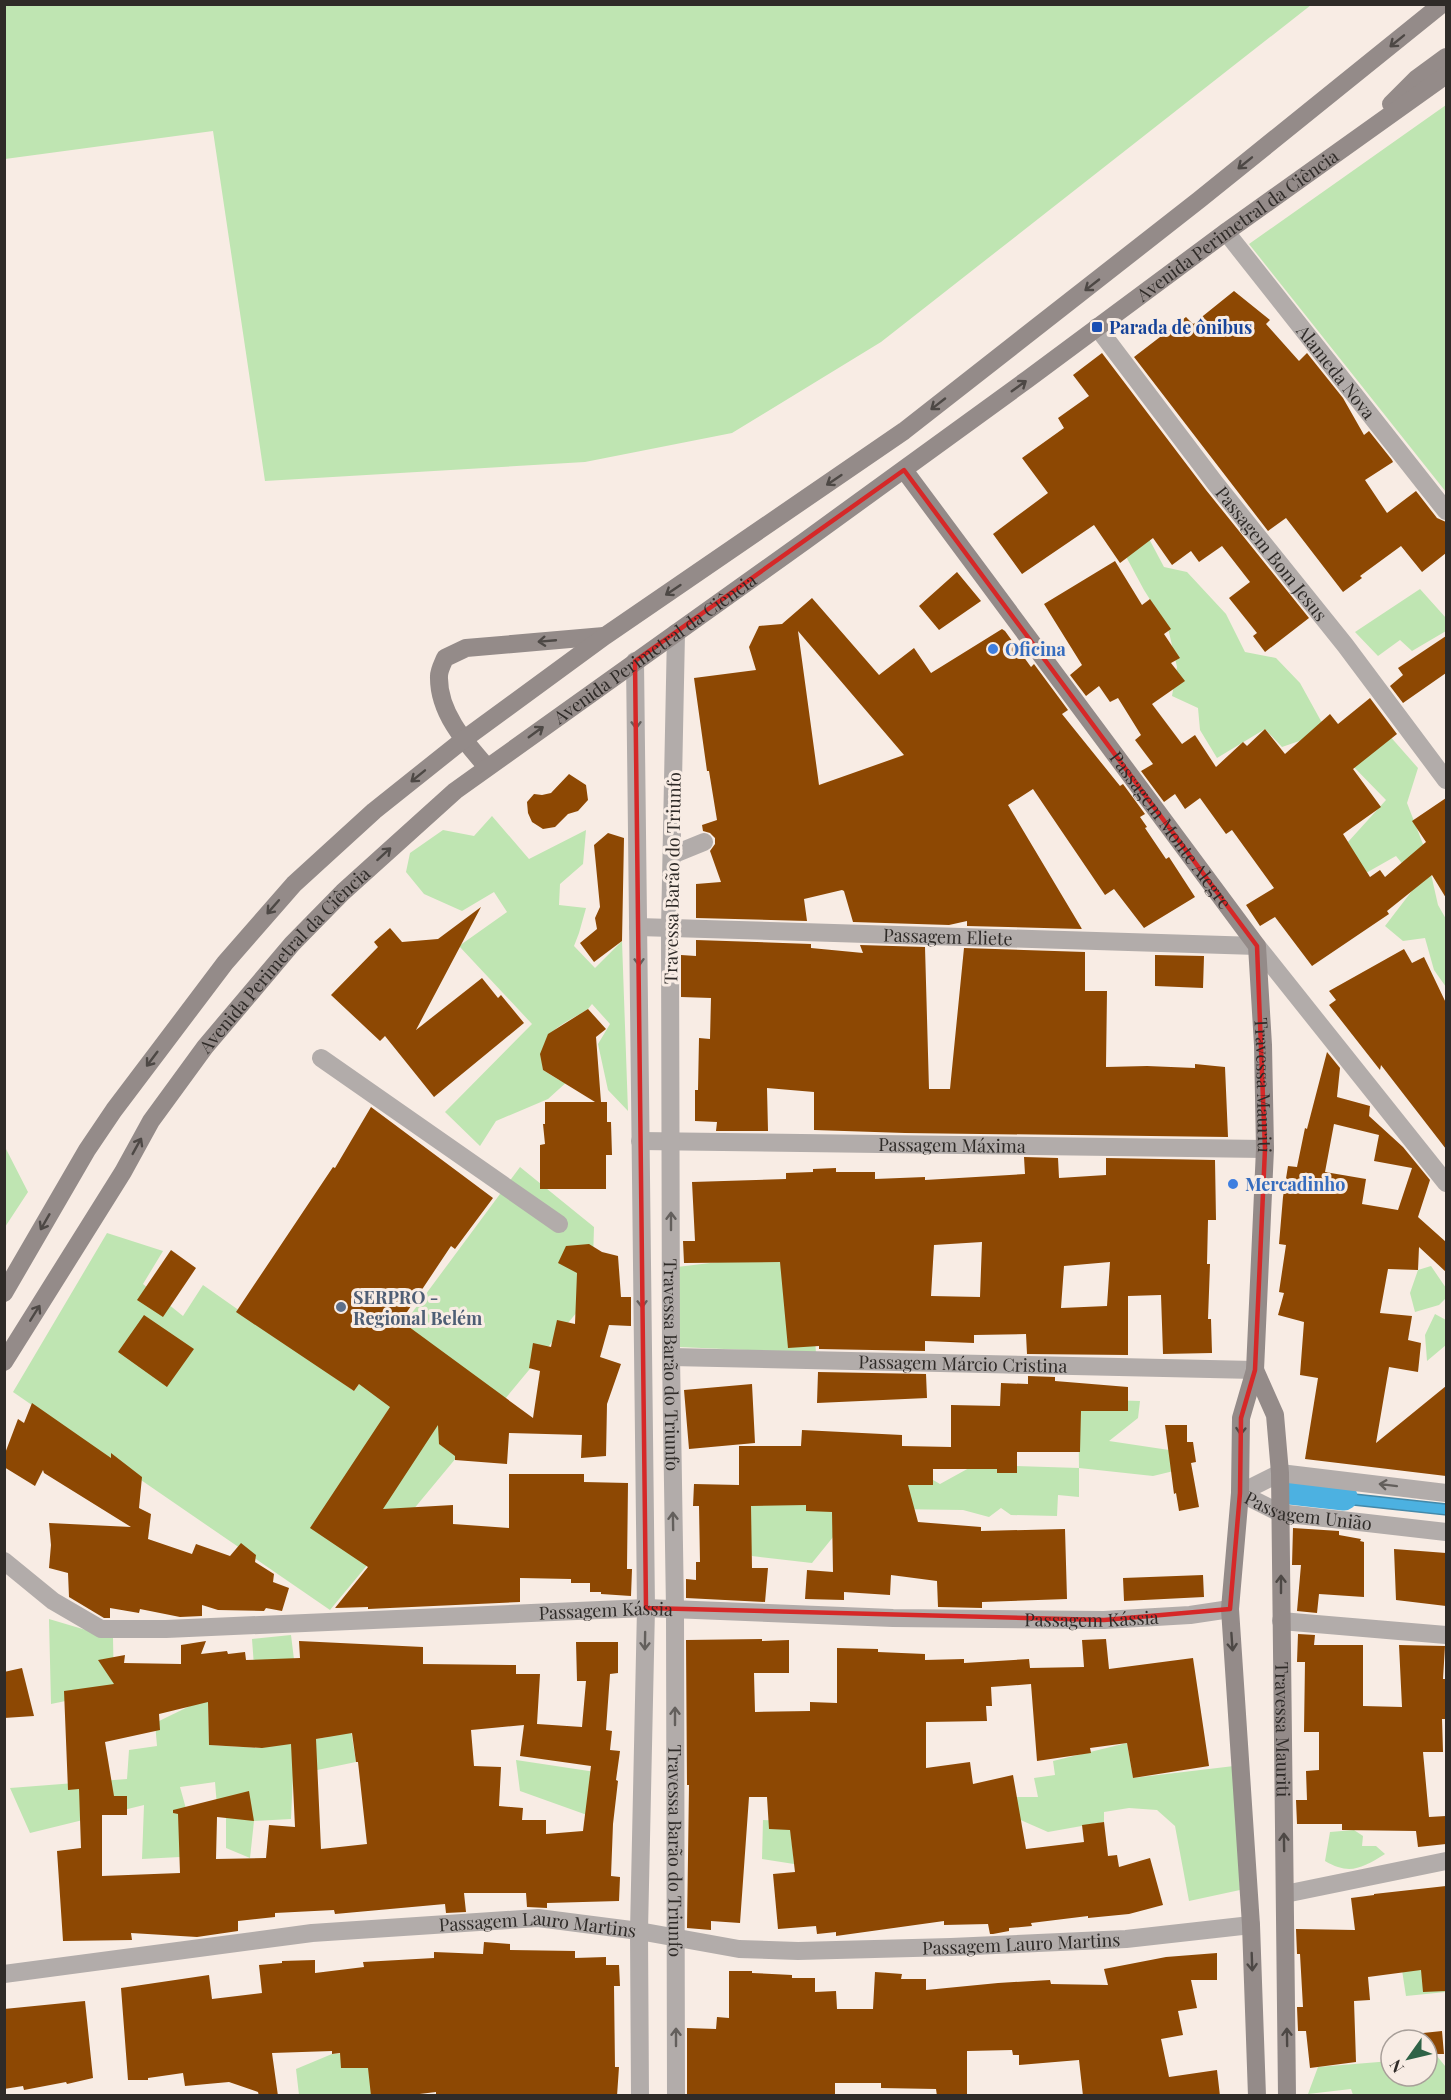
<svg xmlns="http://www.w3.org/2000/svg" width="1451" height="2100" font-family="'Playfair Display',serif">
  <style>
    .green { fill: #bfe5b2 }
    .water { fill: #4cb1e1; stroke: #4389aa; stroke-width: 1.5 }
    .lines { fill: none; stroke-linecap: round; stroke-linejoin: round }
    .canal { stroke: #4cb1e1; stroke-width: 27 }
    .building { fill: #8d4803; fill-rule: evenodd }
    .minor { stroke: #b2acaa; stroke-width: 18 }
    .tertiary { stroke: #b2acaa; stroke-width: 18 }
    .secondary { stroke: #948b89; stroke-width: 18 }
    .oneway { stroke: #4d4845 }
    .oneway2 { stroke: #635f5c }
    .marked { fill: none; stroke: #d62828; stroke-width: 4.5; stroke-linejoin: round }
    .transit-dot { fill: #1a4fb4; stroke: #f8ece4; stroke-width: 2 }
    .shop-dot { fill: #3f7fe0; stroke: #f8ece4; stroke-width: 2 }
    .service-dot { fill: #5c6f8a; stroke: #f8ece4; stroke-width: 2 }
    .labels { text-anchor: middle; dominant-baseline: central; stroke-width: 6; stroke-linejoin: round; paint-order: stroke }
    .street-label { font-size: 18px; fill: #2f2b28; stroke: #f8ece4 }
    .transit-label { font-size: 18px; font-weight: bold; fill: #164399; stroke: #f8ece4; text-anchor: start }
    .shop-label { font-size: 18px; font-weight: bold; fill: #366cbe; stroke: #f8ece4; text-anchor: start }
    .service-label { font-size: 18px; font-weight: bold; fill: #4e5e75; stroke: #f8ece4; text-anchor: start }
  </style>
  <rect width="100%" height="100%" fill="#f8ece4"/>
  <path class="green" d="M4 5 5 4 1311 5 881 342 732 433 585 462 265 481 213 131 5 159Z
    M1446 105V492L1249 244Z
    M1094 497 1147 535 1164 567 1187 572 1226 614 1245 652 1276 658 1300 683 1321 721 1354 740 1388 734 1418 768 1407 803 1426 852 1438 905 1446 919V987L1434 970 1425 938 1403 941 1385 926 1418 883 1396 856 1366 873 1348 842 1386 800 1345 758 1305 739 1282 747 1265 729 1217 758 1200 730 1198 708 1172 696 1177 667 1168 628 1144 590Z
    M1420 589 1446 618V631L1412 651 1400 640 1378 656 1355 632Z
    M492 816 529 859 586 830 583 864 560 884 559 905 586 908 579 933 574 946 595 968 622 941 628 1111 608 1090 598 1044 610 1024 592 1004 588 1009C560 1027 537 1031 543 1070L559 1080H569L548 1099 496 1121 480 1146 445 1112 532 1024 459 946 507 912 494 892 462 911 424 894 406 872 410 853 443 830 474 836Z
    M5 1147 28 1192 5 1227H4Z
    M520 1167 594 1227 592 1294 330 1610 13 1392 107 1233 163 1251 143 1284 183 1316 203 1285 354 1391Z
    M809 1251 816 1353 679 1347 677 1267Z
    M1431 1266 1446 1288V1298L1439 1305 1415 1312 1410 1293 1418 1270Z
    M1435 1314 1446 1320V1345L1427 1361 1425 1335Z
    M1078 1388 1106 1400 1140 1401 1138 1418 1109 1441 1189 1453 1182 1469 1153 1476 1079 1468V1497L1058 1495 1057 1516 1011 1515 1001 1508 989 1517 963 1510 893 1509 914 1469 940 1484 1009 1446 1012 1466 1079 1468Z
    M818 1481 842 1526 812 1563 752 1556 726 1507Z
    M49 1619 113 1638 114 1691 51 1704Z
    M291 1635 304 1741 328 1737 350 1724 356 1762 293 1775 291 1819 254 1821 250 1858 226 1848V1806H217L215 1782 180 1787 199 1856 142 1859 144 1805 30 1833 10 1788 127 1779 129 1750 157 1746 155 1723 194 1704 208 1682 209 1745 260 1748 252 1639Z
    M1127 1743 1133 1778 1234 1766 1240 1890 1189 1901 1175 1826 1157 1810 1129 1808 1104 1812V1822L1048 1832 1016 1818 1013 1797H1038L1034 1778 1055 1775 1053 1761Z
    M516 1760 602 1773 601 1820 520 1791Z
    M788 1806 794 1864 762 1859 763 1820 787 1821Z
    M1354 1830 1363 1836 1362 1846H1376L1385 1854C1361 1869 1349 1875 1325 1861L1330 1832Z
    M1446 1964V1992L1406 1996 1402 1970Z
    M374 2052 396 2095H299L296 2069 332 2054Z
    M1437 2056 1445 2066 1446 2095H1353L1351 2089 1308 2094 1318 2067 1391 2061V2076H1427V2057Z"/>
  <path class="water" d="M1308 1489 1446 1504V1515L1307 1500Z"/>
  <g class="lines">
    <path class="canal" d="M1290 1491 1344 1497"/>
  </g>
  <path class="building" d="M1234 291 1270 320 1266 324 1299 361 1307 353 1343 398 1364 435 1369 431 1392 460 1393 462 1365 480 1387 513 1416 491 1437 518 1446 522V553L1422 572 1401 546 1360 576 1362 578 1343 592 1286 518 1268 531 1134 357 1186 317 1193 324Z
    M1102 353 1206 490 1309 618 1265 652 1253 636 1257 633 1229 598 1250 582 1222 546 1199 562 1191 551 1172 565 1153 538 1120 563 1094 525 1022 574 993 534 1048 493 1022 458 1064 428 1058 418 1089 396 1073 375Z
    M1115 561 1142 605 1150 599 1171 629 1164 634 1180 658 1171 663 1185 681 1152 704 1182 744 1195 735 1216 767 1243 742 1247 746 1265 729 1285 754 1330 714 1338 724 1370 698 1397 734 1353 769 1381 807 1343 834 1370 877 1380 870 1385 877 1426 842 1412 821 1446 798V898L1432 875 1387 911 1389 914 1312 966 1275 917 1260 926 1246 905 1274 888 1232 830 1226 834 1200 798 1185 809 1175 794 1164 802 1141 771 1153 764 1135 740 1141 735 1118 698 1110 702 1099 686 1086 696 1070 675 1082 665 1044 604Z
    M957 572 981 601 939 630 919 606Z
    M812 598 879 675 914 648 931 673 1002 629 1005 631 1031 667 1034 664 1068 710 1062 714 1120 786 1123 784 1145 814 1140 817 1147 827 1145 828 1166 859 1169 857 1195 897 1144 928 1114 889 1105 895 1033 789 1008 805 1082 929 967 926V921L949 925 853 922 844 891 842 890 804 899 807 921 696 918V884L721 882 710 851 715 844V838L710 833 703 831 702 825 717 820 709 771H707L694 678 756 670 749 647 759 626 782 624ZM798 631 904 755 819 785Z
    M1446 636V673L1403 703 1390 686 1403 675 1398 668Z
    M569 774 586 785 588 800 578 811 568 814 555 827 543 829 532 822 528 813 527 802 534 794 542 795 551 793Z
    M608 833 624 838 622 941 594 962 580 943 597 929 595 918 600 907 594 845Z
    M481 907 416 1030 482 978 498 998 501 995 524 1023 434 1097 385 1036 380 1041 331 995 378 947 374 942 390 928 402 942 438 939Z
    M696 940 811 944V948L863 953 860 945 925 947 929 1089H950L964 948 1085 952V991H1107L1106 1067 1147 1066 1195 1068V1064L1225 1067 1228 1137 905 1133 814 1130V1092L767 1088 768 1131H716L717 1122 695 1121V1090H698L699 1038 710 1039 711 998 681 997V955L696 956Z
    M1404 949 1412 963 1424 957 1446 1003V1149L1381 1065 1380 1070 1329 1005 1336 1000 1329 991Z
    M1155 955 1204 956 1203 988 1155 986Z
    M588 1009 606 1029 596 1037 601 1102H607V1122H611L612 1155H606V1189H540V1145L545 1144 543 1124H545V1102H595L543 1070 540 1054 548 1034Z
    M1327 1052 1340 1068 1337 1097 1370 1106 1369 1116 1403 1147 1430 1180 1418 1217 1446 1242V1272L1419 1247 1418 1270 1388 1269 1380 1313 1412 1316 1408 1340 1421 1343 1418 1372 1389 1367 1376 1443 1446 1386V1476L1305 1459 1318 1378 1300 1375 1304 1322 1278 1315 1284 1293 1279 1292 1286 1245 1279 1244 1283 1197 1288 1166 1297 1167 1305 1128 1307 1129ZM1334 1124 1379 1135 1374 1161 1412 1168 1398 1210 1362 1204 1366 1179 1325 1172Z
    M371 1107 493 1198 455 1249 451 1246 401 1321 533 1418 540 1371 529 1368 533 1343 551 1347 557 1320 575 1324 577 1273 558 1263 566 1246 589 1244 602 1252 618 1256 621 1297H631V1326L609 1325 600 1357 621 1364 607 1404 606 1456 581 1458 582 1435 509 1433 507 1464 455 1460V1456L439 1444 438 1425 383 1509 453 1505V1524L509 1528V1474H584V1482L628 1483 627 1569H632L631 1596 601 1594V1592H590V1583H571V1579L520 1578V1602L368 1609V1607L335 1608 368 1567 310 1528 390 1407 359 1384 354 1391 236 1312 333 1167 335 1168Z
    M1024 1157 1058 1158 1059 1178 1106 1175V1158L1215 1160 1216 1220H1208L1207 1264H1210L1208 1319H1211L1212 1353 1163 1354 1161 1295 1128 1296V1355L1027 1354 1026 1334 974 1335V1343L925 1341V1351L819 1349V1346L788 1348 780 1262 684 1263 683 1241H695L692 1182 786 1179V1173L813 1172V1169L836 1168V1172H875V1179L925 1177V1180L1025 1174ZM982 1242 980 1297 931 1296 934 1245ZM1110 1262 1107 1306 1061 1308 1064 1266Z
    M171 1250 196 1268 163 1317 137 1300Z
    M144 1315 194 1349 167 1387 118 1352Z
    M818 1372 926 1374 927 1398 817 1403Z
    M1028 1376 1055 1377V1381L1128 1387V1411H1081L1080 1452H1017V1473H997V1469H933V1485H908L918 1522 981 1527V1531L1065 1529 1067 1599 982 1602V1608L938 1607 937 1581 891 1575 890 1595 844 1592V1600L805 1599 807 1570 833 1572 832 1512 806 1511V1505L751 1506 752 1568H768L765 1602 686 1598V1579L696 1580V1562H700L699 1506H693L694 1484 739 1485V1446H801L802 1430 902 1435V1446L951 1447V1405L1000 1406 1001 1383 1028 1384Z
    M752 1384 755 1443 689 1449 684 1390Z
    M32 1403 111 1458V1453L142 1477 139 1508 151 1514 148 1539 192 1554 196 1544 230 1556 241 1543 256 1555 255 1562 274 1574 273 1582 289 1588 282 1611 266 1608 264 1611 218 1610 202 1605V1616L180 1617 140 1609 139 1613 110 1608V1618H104L69 1597 68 1573 49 1568 51 1545 49 1523 131 1527 44 1473 43 1470 35 1486 4 1467V1456L18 1419 24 1423Z
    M1165 1425H1187V1442H1193L1196 1462 1191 1463 1199 1507 1179 1511 1176 1493 1174 1494Z
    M1293 1528 1339 1531V1535L1361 1539 1360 1541 1364 1542V1597L1319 1594 1317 1613 1297 1611 1301 1565H1292Z
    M1394 1549 1446 1553V1606L1396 1600Z
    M1203 1575 1204 1597 1124 1601 1123 1578Z
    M1298 1634 1315 1635 1314 1645H1363V1706L1402 1707 1399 1645 1445 1646 1443 1679H1446V1719H1442L1443 1752H1423L1429 1817 1446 1816V1844L1418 1847 1416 1831 1342 1830V1824H1297L1296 1800H1307L1306 1771 1319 1770V1732H1304L1305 1662H1297Z
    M762 1639V1641L789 1640V1673H754L755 1712 810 1711V1702L837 1703V1648L878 1649V1652L925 1654V1660L964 1659V1663L1029 1659 1030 1668 1084 1667 1082 1640 1106 1639 1109 1669 1193 1658 1209 1766 1133 1778 1127 1743 1090 1748 1091 1753 1037 1761 1031 1684 991 1687 992 1706H986L987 1721 926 1722V1768L970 1762 973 1784 1013 1775 1026 1849 1084 1842 1082 1825 1104 1822 1108 1856 1117 1855 1119 1867 1150 1858 1163 1905 1129 1914 1088 1918V1916L1031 1923 1032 1926 1009 1928V1931L993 1934H990L988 1924 944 1925V1921L836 1936V1932L817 1934 816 1926 778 1929 773 1874 795 1872 790 1830 769 1829 767 1797H749L740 1923 711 1921V1930L687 1928 689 1785H687L686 1640Z
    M206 1641 201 1654 227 1651 228 1654 245 1652 246 1660 300 1658 299 1641 423 1647V1664L516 1665V1674H540L537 1724 582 1727 586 1681H577L576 1642H618V1673L610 1674 606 1730 612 1731 610 1750 620 1751 616 1780 618 1781 613 1824 611 1876 620 1877 619 1901 547 1903V1908L527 1907 526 1893H464L466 1912 446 1913 445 1904 335 1914 334 1910 275 1913V1917L238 1921V1931L197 1937 131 1933 132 1940 63 1941 57 1851 81 1848 79 1789 68 1790 64 1691 114 1684 98 1660 125 1655 124 1663 181 1664V1645ZM208 1702 209 1745 262 1748 291 1744 295 1827 269 1825 266 1858 216 1859 217 1817 254 1821 249 1791 173 1810V1813L178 1814 180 1873 102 1876V1815H127V1796H114L105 1742 160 1730 159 1714ZM524 1725 520 1756 591 1766 583 1831 546 1834V1820H522L523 1808 499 1806 501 1767 474 1766 471 1730ZM352 1733 356 1762H358L367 1844 321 1849 316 1739Z
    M22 1668 34 1716 4 1718V1672Z
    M1446 1886V1991L1423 1992 1421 1970 1368 1977 1370 2000 1354 2001 1356 2062 1310 2068 1306 2031H1298L1297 2007H1303L1300 1954H1297L1296 1929 1355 1930 1351 1898 1374 1895V1894Z
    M484 1942 510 1944V1950L575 1951V1958L606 1957V1965H619L620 1986H614L615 2067H619L617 2096H436V2092L403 2096H371L368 2068H341L340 2053 332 2054V2051L272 2053 278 2096H259L258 2092 229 2082 185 2086 183 2073 148 2078V2080H128L121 1988 209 1975 212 1999 262 1993 259 1965 282 1963V1961L315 1960V1973L364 1967 363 1962 434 1958V1952L483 1954Z
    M1217 1953V1980H1191L1197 2008 1178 2011 1183 2035 1161 2039 1169 2077 1217 2070 1220 2096H1083L1079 2060 1019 2065V2055H1013L1012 2050 967 2051V2096H937L936 2089 881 2088V2083H835V2096H687V2028L716 2029 717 2017 729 2018V1971H752V1973L792 1975V1978H815V1992L836 1991 837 2009H873L875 1972 902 1974 901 1979H926V1990L998 1983 1050 1980 1051 1984 1108 1985 1104 1969 1166 1957Z
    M85 2001 93 2078 67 2084 66 2082 24 2090 23 2086 4 2089V2009Z
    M1442 2031 1444 2054H1427V2040H1423V2033Z"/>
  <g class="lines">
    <g class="minor">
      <path id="s1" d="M1226 232 1446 511"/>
      <path id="s2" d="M1097 327 1215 483 1345 645 1446 780"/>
      <path d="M672 855 704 842"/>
      <path id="s3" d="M638 927 1257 946 1446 1183"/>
      <path d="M321 1058 559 1224"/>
      <path id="s4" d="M640 1141 1265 1149"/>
      <path id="s5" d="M671 1357 1255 1370"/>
      <path d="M1240 1493 1280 1473 1446 1493"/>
      <path id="s6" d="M1240 1493 1280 1513 1446 1532"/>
      <path id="s7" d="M4 1561 53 1601 101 1629H166L646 1608 893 1618 1104 1620 1190 1615 1230 1609"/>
      <path d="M1281 1621 1446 1635"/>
      <path d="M1285 1894 1446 1861"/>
      <path id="s8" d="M4 1974 312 1933 538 1918 639 1931 739 1949 798 1951 951 1947 1126 1939 1251 1925"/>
    </g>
    <g class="tertiary">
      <path id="s9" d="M676 633 670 929 671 1357 675 1609 676 2096"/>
      <path d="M635 661 646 1608 639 1931 640 2096"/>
    </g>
    <g class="secondary">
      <path d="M1391 104 1416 79 1446 57"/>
      <path id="s10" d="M904 470 1257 946 1263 1045 1265 1149 1255 1370 1241 1418 1240 1493 1230 1609 1251 1925 1257 2096"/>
      <path d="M487 767C465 742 438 712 439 676 439 670 443 663 445 658L466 648 604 636"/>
      <path d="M4 1293 87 1150 114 1110 225 963 294 884 374 811 463 740 605 636 904 431 1199 200 1442 4"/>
      <path id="s11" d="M4 1362 123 1172 151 1121 205 1047 292 944 343 892 455 791 805 541 1028 379 1226 232 1446 75"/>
      <path id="s12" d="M1255 1370 1275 1415 1280 1473 1287 2096"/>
    </g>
  </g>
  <defs><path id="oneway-shaft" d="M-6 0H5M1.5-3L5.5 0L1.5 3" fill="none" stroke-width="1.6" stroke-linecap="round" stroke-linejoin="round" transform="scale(1.5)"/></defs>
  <g class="oneway">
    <use href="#oneway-shaft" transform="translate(1397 41) rotate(141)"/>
    <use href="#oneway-shaft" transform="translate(1245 163) rotate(141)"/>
    <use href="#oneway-shaft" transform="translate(1092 285) rotate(142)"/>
    <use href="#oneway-shaft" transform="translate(1019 386) rotate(-36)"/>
    <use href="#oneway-shaft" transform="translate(938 404) rotate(142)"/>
    <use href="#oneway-shaft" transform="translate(834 480) rotate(146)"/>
    <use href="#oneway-shaft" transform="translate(673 590) rotate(146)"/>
    <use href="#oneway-shaft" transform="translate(547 641) rotate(175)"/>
    <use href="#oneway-shaft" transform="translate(536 732) rotate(-36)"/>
    <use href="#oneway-shaft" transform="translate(418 776) rotate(141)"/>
    <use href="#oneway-shaft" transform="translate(384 854) rotate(-42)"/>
    <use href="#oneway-shaft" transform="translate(273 907) rotate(131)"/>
    <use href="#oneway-shaft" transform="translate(152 1059) rotate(127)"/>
    <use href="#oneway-shaft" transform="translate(137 1146) rotate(-61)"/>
    <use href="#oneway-shaft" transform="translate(45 1222) rotate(120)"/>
    <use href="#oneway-shaft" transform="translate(35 1313) rotate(-58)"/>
    <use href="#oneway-shaft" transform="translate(1241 1426) rotate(92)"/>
    <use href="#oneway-shaft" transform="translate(1281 1584) rotate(-90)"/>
    <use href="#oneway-shaft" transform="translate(1232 1642) rotate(86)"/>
    <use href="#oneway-shaft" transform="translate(1284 1842) rotate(-91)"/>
    <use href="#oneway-shaft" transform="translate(1252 1962) rotate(88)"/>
    <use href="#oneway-shaft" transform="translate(1287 2037) rotate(-91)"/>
  </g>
  <g class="oneway2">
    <use href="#oneway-shaft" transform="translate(636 720) rotate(89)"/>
    <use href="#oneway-shaft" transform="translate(639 957) rotate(89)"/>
    <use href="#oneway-shaft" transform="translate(671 1221) rotate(-90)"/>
    <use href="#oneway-shaft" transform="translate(642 1299) rotate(89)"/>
    <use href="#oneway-shaft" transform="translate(1388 1485) rotate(-173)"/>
    <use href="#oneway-shaft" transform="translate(673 1521) rotate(-91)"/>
    <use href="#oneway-shaft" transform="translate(645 1641) rotate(91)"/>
    <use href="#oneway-shaft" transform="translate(675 1716) rotate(-90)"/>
    <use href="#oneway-shaft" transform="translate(676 2037) rotate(-90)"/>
  </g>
  <path class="marked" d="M904 470 1257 946 1265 1149 1255 1370 1241 1418 1240 1493 1230 1609 1104 1620 646 1608 635 661Z"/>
  <rect class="transit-dot" x="1091" y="321" width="12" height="12" rx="3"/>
  <g class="shop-dot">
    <circle cx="993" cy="649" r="6"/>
    <circle cx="1233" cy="1184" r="6"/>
  </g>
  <circle class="service-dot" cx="341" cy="1307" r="6"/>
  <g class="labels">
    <g class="street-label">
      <text stroke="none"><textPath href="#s11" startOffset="1698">Avenida Perimetral da Ciência</textPath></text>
      <text stroke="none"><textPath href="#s1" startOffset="178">Alameda Nova</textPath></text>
      <text stroke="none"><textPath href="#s2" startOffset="286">Passagem Bom Jesus</textPath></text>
      <text stroke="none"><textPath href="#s11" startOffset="978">Avenida Perimetral da Ciência</textPath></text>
      <text stroke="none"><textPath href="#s10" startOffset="448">Passagem Monte Alegre</textPath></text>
      <text transform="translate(672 878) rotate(-89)">Travessa Barão do Triunfo</text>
      <text stroke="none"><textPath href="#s3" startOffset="310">Passagem Eliete</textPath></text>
      <text stroke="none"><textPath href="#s11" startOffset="492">Avenida Perimetral da Ciência</textPath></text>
      <text stroke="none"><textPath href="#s10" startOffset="732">Travessa Mauriti</textPath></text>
      <text stroke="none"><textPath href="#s4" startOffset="312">Passagem Máxima</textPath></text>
      <text stroke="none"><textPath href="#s5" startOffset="292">Passagem Márcio Cristina</textPath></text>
      <text stroke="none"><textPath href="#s9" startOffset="732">Travessa Barão do Triunfo</textPath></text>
      <text stroke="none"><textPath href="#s6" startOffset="72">Passagem União</textPath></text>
      <text stroke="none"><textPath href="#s7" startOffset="624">Passagem Kássia</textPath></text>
      <text stroke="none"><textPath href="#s7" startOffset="1110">Passagem Kássia</textPath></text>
      <text stroke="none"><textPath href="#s12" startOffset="364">Travessa Mauriti</textPath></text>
      <text stroke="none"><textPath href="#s9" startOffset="1218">Travessa Barão do Triunfo</textPath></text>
      <text stroke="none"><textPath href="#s8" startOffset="537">Passagem Lauro Martins</textPath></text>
      <text stroke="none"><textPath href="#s8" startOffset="1023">Passagem Lauro Martins</textPath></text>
    </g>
    <g class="transit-label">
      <text x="1109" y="327">Parada de ônibus</text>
    </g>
    <g class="shop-label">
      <text x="1005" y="649">Oficina</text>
      <text x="1245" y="1184">Mercadinho</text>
    </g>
    <g class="service-label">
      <text x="353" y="1297">SERPRO -<tspan x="353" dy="21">Regional Belém</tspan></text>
    </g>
  </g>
  <rect width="1451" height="2100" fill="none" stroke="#2f2b28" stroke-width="12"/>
  <g transform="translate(1409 2058) rotate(236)"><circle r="28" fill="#f8ece4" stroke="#a89f99" stroke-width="1.5"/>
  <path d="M0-4.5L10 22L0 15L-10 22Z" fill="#2f6347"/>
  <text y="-9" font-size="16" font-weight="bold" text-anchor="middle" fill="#2f2b28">N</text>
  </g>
</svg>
